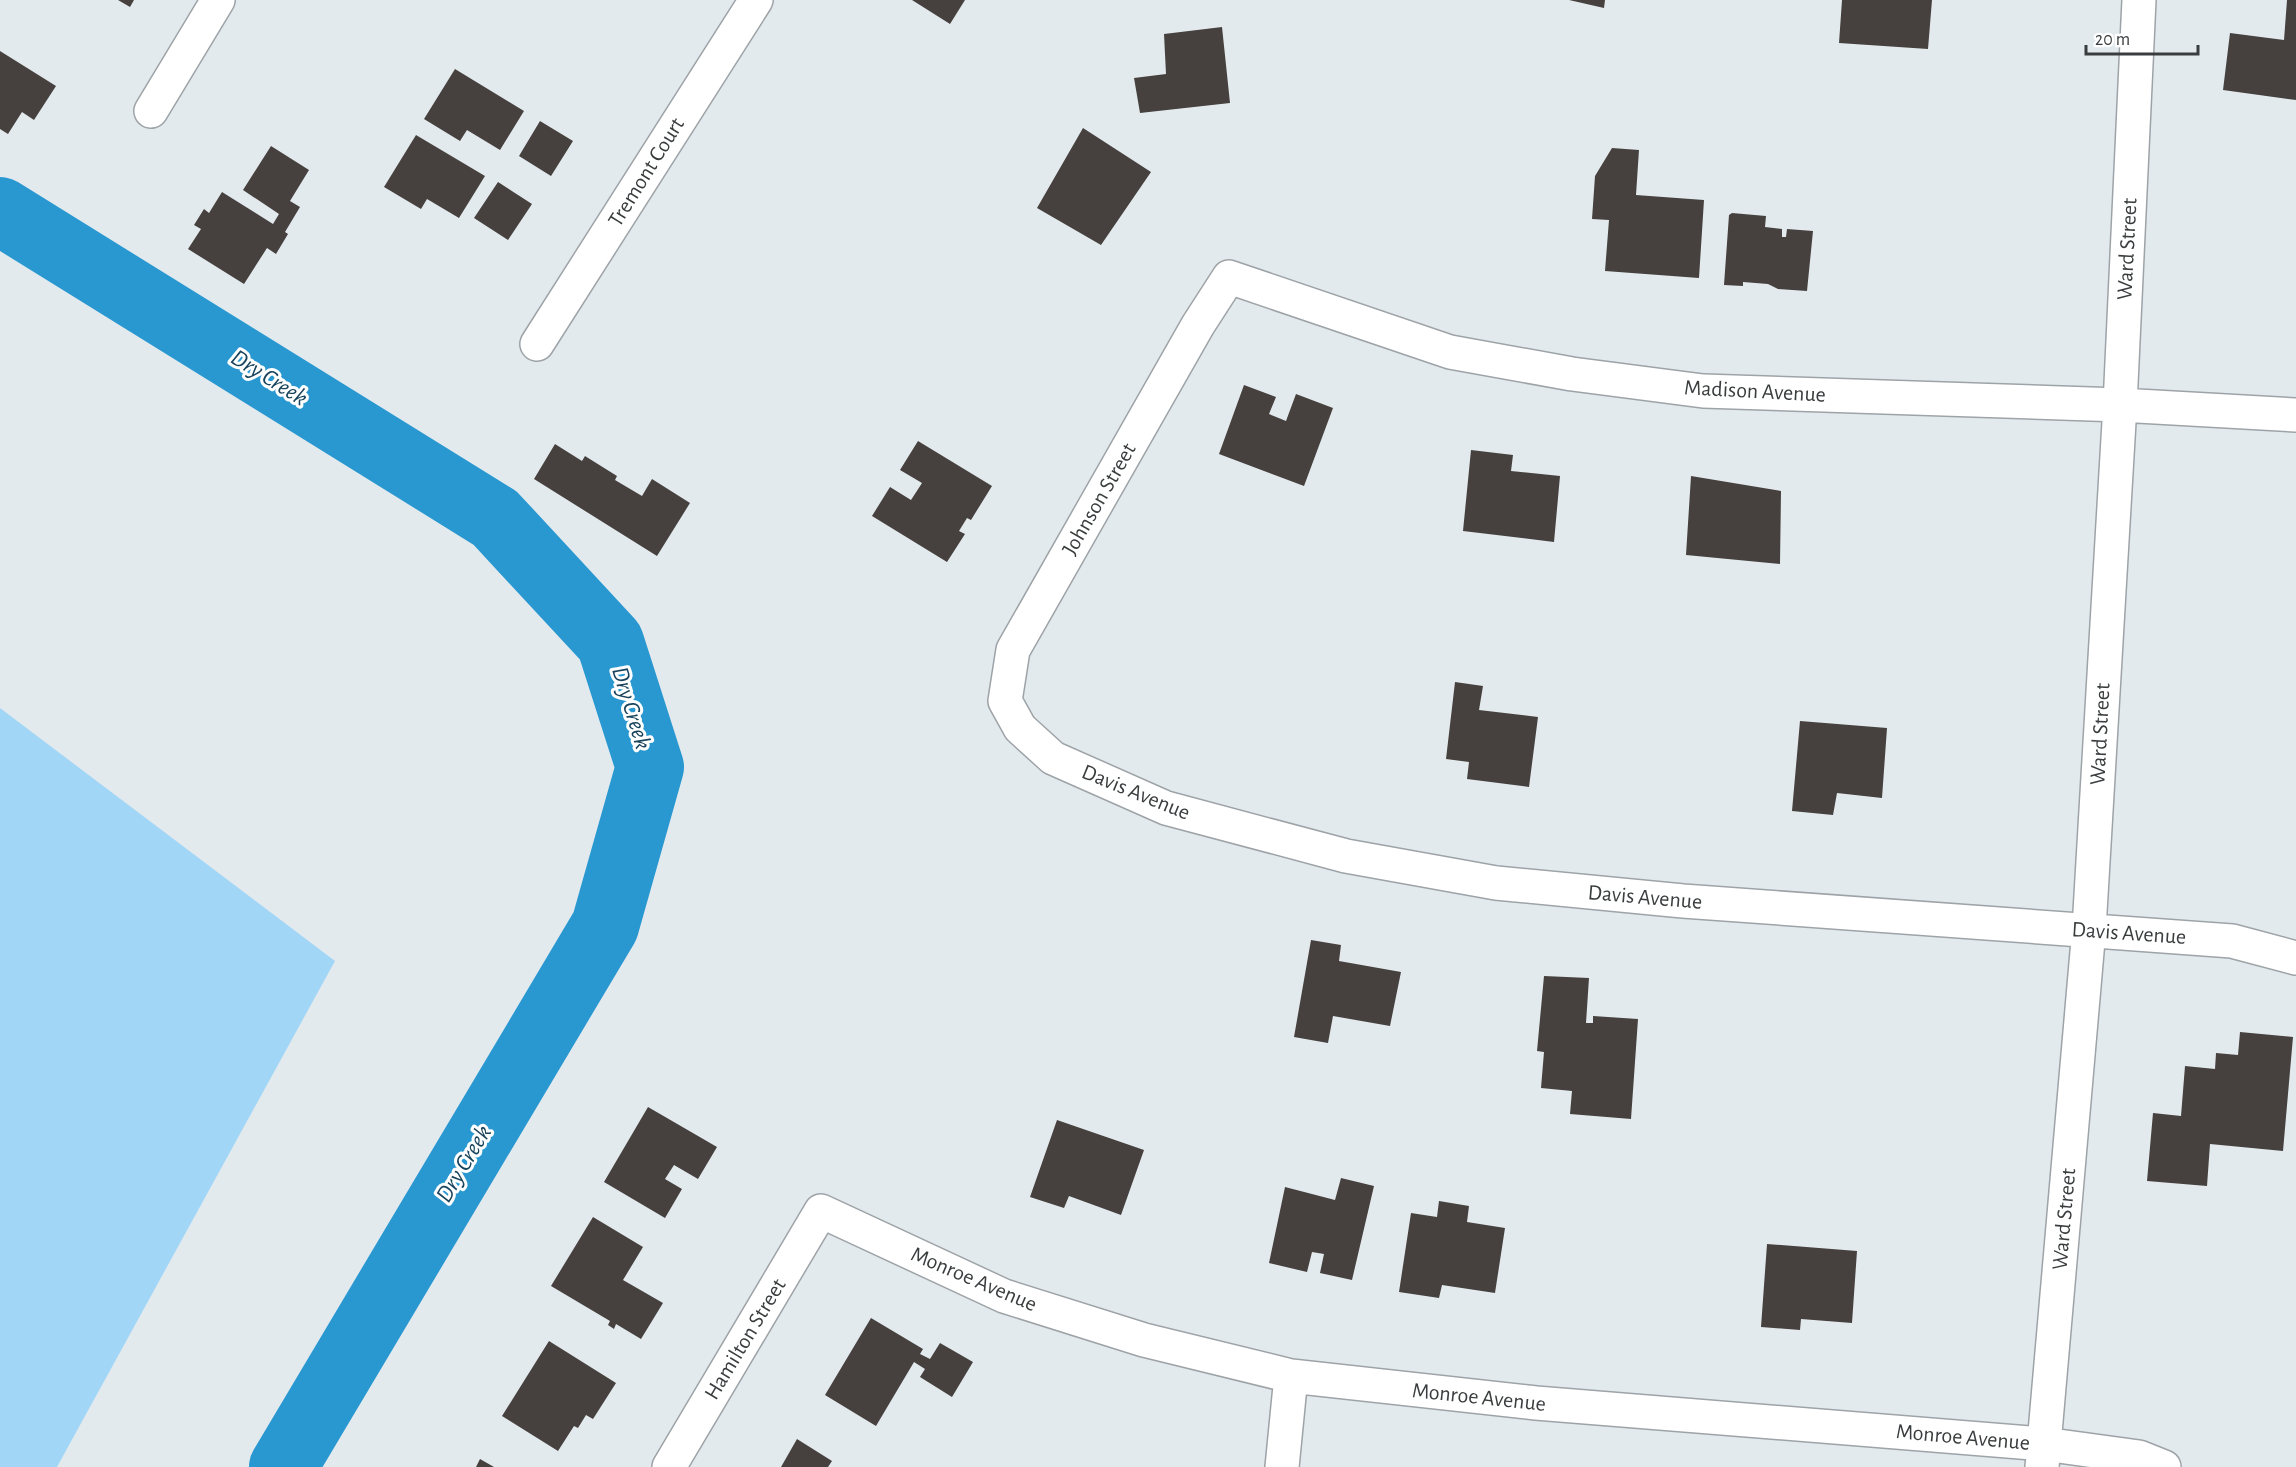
<svg xmlns="http://www.w3.org/2000/svg" width="2296" height="1467" font-family="'Alegreya Sans',sans-serif">
  <style>
    .green { fill: #a2d6f6 }
    .lines { fill: none; stroke-linecap: round; stroke-linejoin: round }
    .river { stroke: #2998d1; stroke-width: 68 }
    .building { fill: #46413e }
    .minor-casing { stroke: #9ea3a7; stroke-width: 36 }
    .minor { stroke: #fff; stroke-width: 33 }
    .labels { text-anchor: middle; dominant-baseline: central; stroke-width: 6; stroke-linejoin: round; paint-order: stroke }
    .street-label { font-size: 22px; fill: #3a3d3e; stroke: #fff }
    .water-label { font-size: 24px; font-style: italic; fill: #19445c; stroke: #fff }
  </style>
  <rect width="100%" height="100%" fill="#e3eaee"/>
  <path class="green" d="M0 708 335 961 57 1467H0Z"/>
  <g class="lines">
    <path class="river" d="M0 211 495 518 610 642 650 767 605 926 283 1467"/>
  </g>
  <path class="building" d="M118 0H134L130 7Z
    M912 0H965L950 24Z
    M1569 0H1605L1604 8Z
    M1842 0H1932L1928 49 1839 43Z
    M2287 0H2296V100L2223 90 2230 33 2284 40Z
    M1222 27 1230 103 1140 113 1134 78 1166 74 1164 34Z
    M0 51 56 86 34 120 22 112 8 134 0 129Z
    M455 69 524 111 500 150 467 130 460 141 424 119Z
    M540 121 573 141 551 176 519 156Z
    M1083 128 1151 172 1101 245 1037 208Z
    M416 135 485 176 459 218 427 199 421 209 384 187Z
    M271 146 309 170 290 201 300 207 285 232 288 234 276 254 267 248 244 284 188 249 201 229 194 225 204 209 209 213 222 192 273 224 279 214 243 190Z
    M1612 148 1639 150 1636 195 1704 200 1699 278 1605 271 1609 220 1592 219 1595 176Z
    M498 182 532 204 508 240 474 218Z
    M1732 213 1766 216 1765 227 1782 229V237H1786L1787 229 1813 231 1807 291 1778 289 1768 284 1743 282V286L1724 285 1729 215Z
    M1244 385 1276 397 1269 414 1286 421 1296 394 1333 408 1304 486 1219 454Z
    M918 441 992 486 971 520 967 518 959 531 965 534 947 562 872 516 890 487 911 500 922 483 900 470Z
    M555 444 582 461 585 456 617 476 615 480 642 496 652 479 690 503 657 556 534 479Z
    M1471 450 1513 455 1511 471 1560 476 1554 542 1463 531Z
    M1691 476 1781 491 1780 564 1686 555Z
    M1455 682 1483 686 1479 710 1538 717 1529 787 1467 779 1469 762 1446 759Z
    M1800 721 1887 728 1882 798 1837 793 1833 815 1792 811Z
    M1311 940 1341 945 1339 961 1401 972 1390 1026 1333 1016 1328 1043 1294 1037Z
    M1544 976 1589 978 1586 1023H1593V1016L1638 1019 1631 1119 1570 1114 1572 1091 1541 1088 1544 1052 1537 1051Z
    M2240 1032 2293 1037 2283 1151 2210 1144 2207 1186 2147 1181 2153 1113 2181 1116 2185 1066 2215 1069 2216 1053 2238 1055Z
    M648 1107 717 1147 698 1179 674 1165 665 1179 682 1189 665 1218 604 1182Z
    M1057 1120 1144 1150 1121 1215 1069 1196 1064 1208 1030 1197Z
    M1341 1178 1374 1186 1352 1280 1320 1273 1324 1254 1312 1252 1307 1272 1269 1263 1285 1187 1335 1200Z
    M1439 1201 1469 1206 1467 1222 1505 1228 1495 1293 1442 1285 1439 1298 1399 1292 1411 1213 1437 1217Z
    M593 1217 643 1247 623 1280 663 1303 641 1339 616 1324 614 1329 608 1325 610 1321 551 1286Z
    M1767 1244 1857 1251 1852 1323 1801 1319 1800 1330 1761 1327Z
    M871 1318 923 1349 920 1354 930 1359 940 1343 973 1362 952 1397 920 1377 925 1369 914 1362 876 1426 825 1395Z
    M549 1341 616 1383 593 1419 586 1415 578 1428 574 1426 558 1451 502 1416Z
    M797 1439 832 1461 828 1467H781Z
    M480 1459 494 1467H476Z"/>
  <g class="lines">
    <defs>
      <path id="minor" d="M151 111 218 0
        M537 344 756 0
        M2296 415 2120 405 1703 391 1572 374 1450 352 1229 277 1198 325 1013 650 1005 701 1020 728 1053 758 1166 808 1346 856 1496 883 1683 901 2232 941 2296 958
        M669 1467 821 1211 1004 1296 1144 1340 1291 1376 1536 1403 2044 1444 2139 1457 2164 1467
        M1282 1467 1291 1376
        M2042 1467 2089 929 2120 405 2139 0"/>
    </defs>
    <use href="#minor" class="minor-casing"/>
    <use href="#minor" class="minor"/>
  </g>
  <g class="labels">
    <g class="street-label">
      <text transform="translate(646 172) rotate(-58)">Tremont Court</text>
      <text transform="translate(2127 249) rotate(-87)">Ward Street</text>
      <text transform="translate(1755 391) rotate(3)">Madison Avenue</text>
      <text transform="translate(1099 499) rotate(-60)">Johnson Street</text>
      <text transform="translate(2100 734) rotate(-87)">Ward Street</text>
      <text transform="translate(1136 792) rotate(22)">Davis Avenue</text>
      <text transform="translate(1645 897) rotate(5)">Davis Avenue</text>
      <text transform="translate(2129 933) rotate(4)">Davis Avenue</text>
      <text transform="translate(2064 1219) rotate(-85)">Ward Street</text>
      <text transform="translate(974 1279) rotate(23)">Monroe Avenue</text>
      <text transform="translate(745 1339) rotate(-59)">Hamilton Street</text>
      <text transform="translate(1479 1397) rotate(6)">Monroe Avenue</text>
      <text transform="translate(1963 1437) rotate(5)">Monroe Avenue</text>
    </g>
    <g class="water-label">
      <text transform="translate(269 378) rotate(32)">Dry Creek</text>
      <text transform="translate(631 708) rotate(73)">Dry Creek</text>
      <text transform="translate(464 1164) rotate(-59)">Dry Creek</text>
    </g>
  </g>
  <path d="M2086 45v9h112v-9" fill="none" stroke="#3a3d3e" stroke-width="3"/>
  <text x="2095" y="45" font-size="18" fill="#3a3d3e" stroke="#ffffff" stroke-width="4.5" paint-order="stroke">20 m</text>
</svg>
